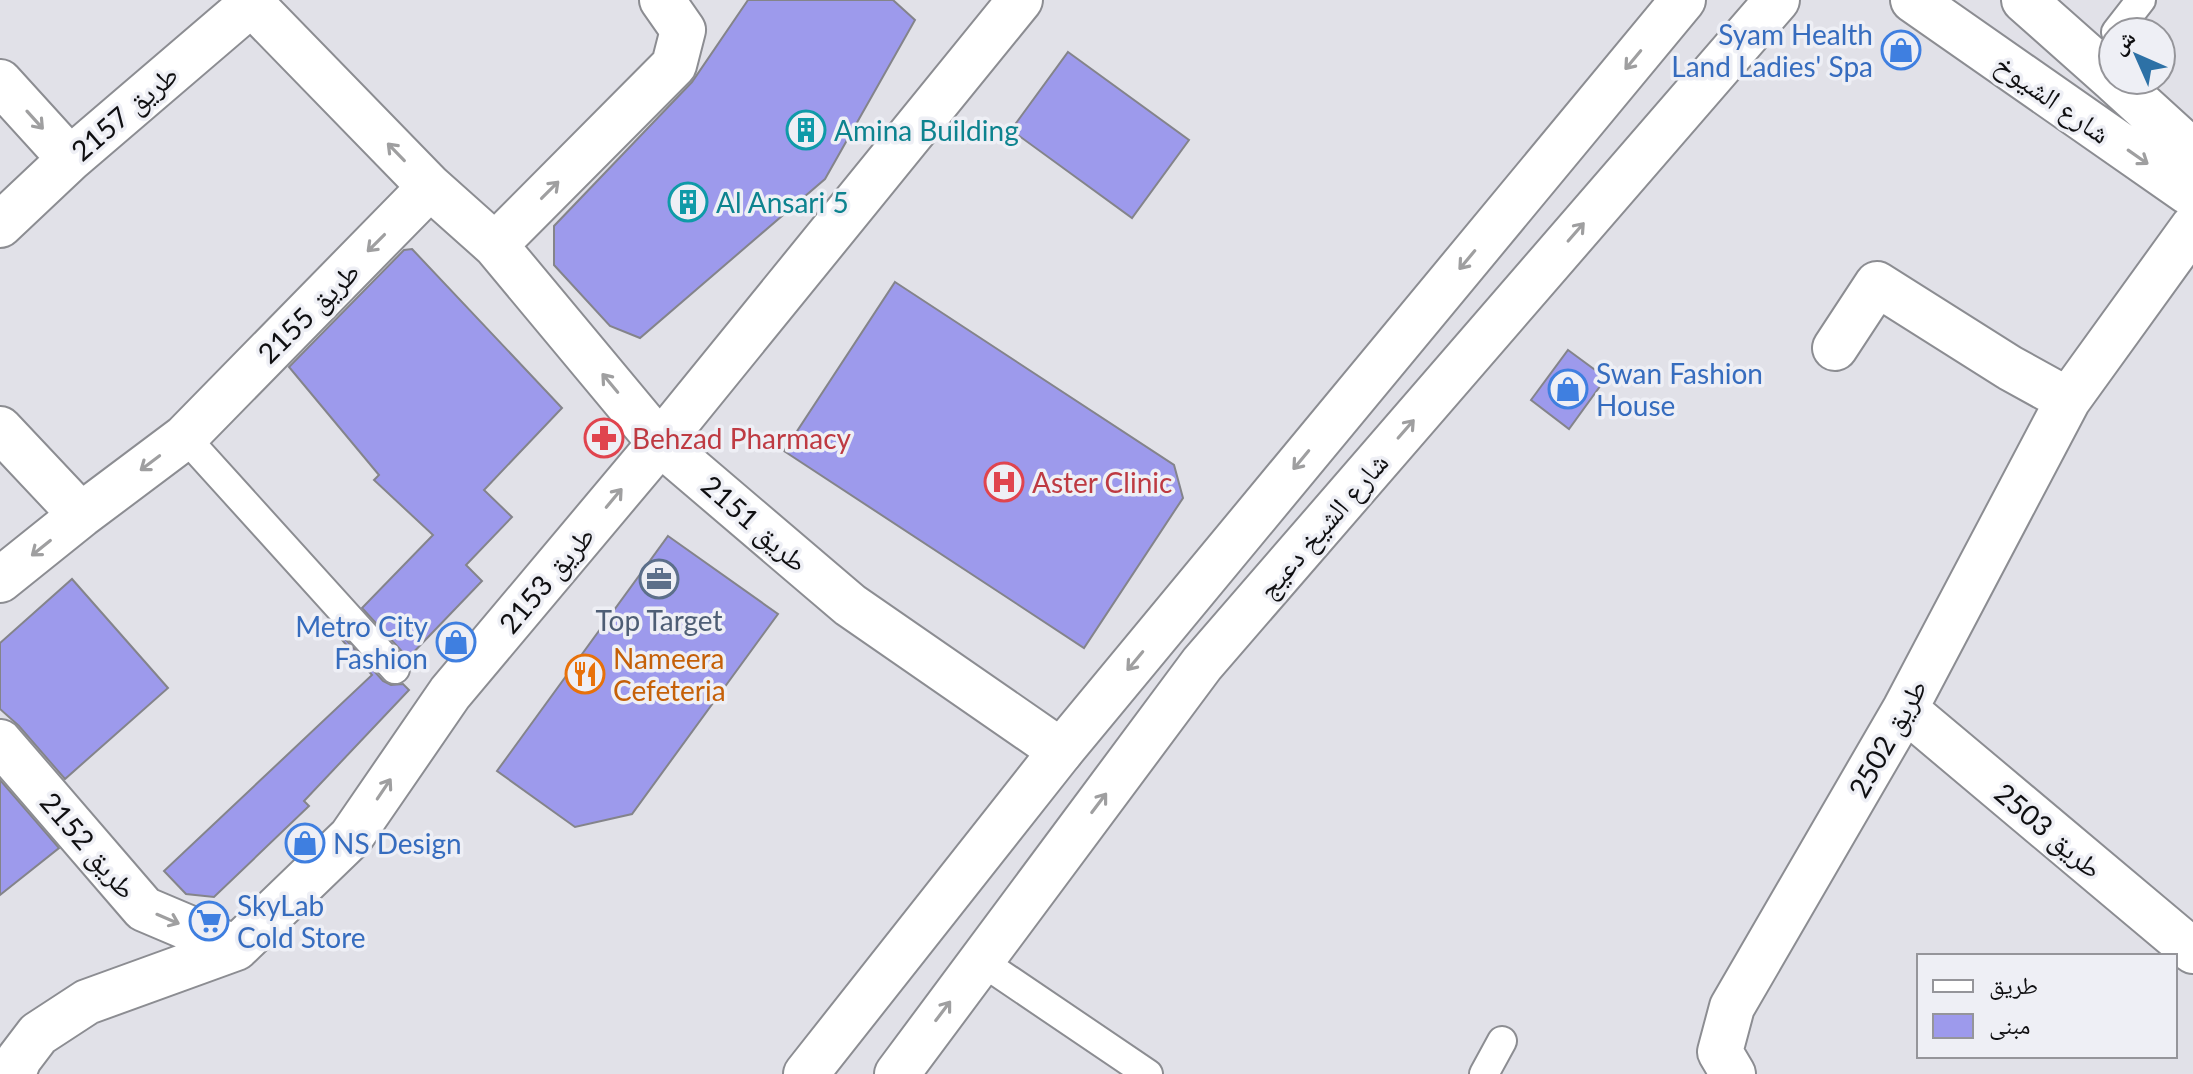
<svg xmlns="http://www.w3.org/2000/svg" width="2193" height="1074" font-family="Lato,'Noto Naskh Arabic',sans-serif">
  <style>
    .building { fill: #9d9aec; stroke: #84848a; stroke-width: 2 }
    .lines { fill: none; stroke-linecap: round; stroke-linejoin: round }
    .lane-casing { stroke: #8c8d92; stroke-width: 32 }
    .street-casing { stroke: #8c8d92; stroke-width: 48 }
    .primary-casing { stroke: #8c8d92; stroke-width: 48 }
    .lane { stroke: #fff; stroke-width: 28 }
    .street { stroke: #fff; stroke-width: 44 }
    .primary { stroke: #fff; stroke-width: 44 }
    .oneway { stroke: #9f9fa0 }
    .labels { text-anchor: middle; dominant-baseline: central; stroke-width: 7; stroke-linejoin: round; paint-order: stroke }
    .shop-label { font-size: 28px; fill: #366cbe; stroke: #eeeff5; text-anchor: start }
    .street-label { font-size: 28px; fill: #0f0f11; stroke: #eeeff5 }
    .culture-label { font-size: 28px; fill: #0d838f; stroke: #eeeff5; text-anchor: start }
    .health-label { font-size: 28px; fill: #be3a42; stroke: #eeeff5; text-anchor: start }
    .service-label { font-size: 28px; fill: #4e5e75; stroke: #eeeff5 }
    .food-label { font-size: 28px; fill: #c56008; stroke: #eeeff5; text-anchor: start }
  </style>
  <rect width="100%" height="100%" fill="#e1e1e8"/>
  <path class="building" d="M748 0H893L915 20 825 179 640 338 610 326 554 265V226L692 82Z
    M1068 52 1189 140 1132 218 1011 130Z
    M412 249 562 408 484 490 512 517 466 565 482 581 408 658 362 608 433 535 374 480 379 475 289 367 404 250Z
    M895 282 1174 465 1183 498 1084 648 784 451Z
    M1568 350 1606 378 1569 429 1531 400Z
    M668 536 778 614 632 814 575 827 497 771Z
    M72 579 168 688 65 779 19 726 0 709V643Z
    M339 632 383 681 391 685 403 684 409 690 304 801 309 806 214 897 186 894 164 871 372 675 337 634Z
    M0 780 59 848 0 895Z"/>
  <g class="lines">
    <defs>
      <path id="lane" d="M2116 32 2141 0
        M185 437 395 669
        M981 961 1148 1074
        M1484 1074 1502 1041"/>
      <path id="street" d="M248 0 430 187 495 245 660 443 850 605 1061 751
        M1913 0 2188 192 2193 193
        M2024 0 2113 79
        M2114 80 2193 152
        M0 82 70 159
        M0 225 70 159 251 4
        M495 245 674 65 683 30 662 0
        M1835 348 1877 284 2010 368 2068 400
        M0 429 81 515
        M0 580 81 515 185 437 430 187
        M1905 709 2193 951
        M0 742 144 909 236 948
        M13 1074 19 1059 38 1034 87 1002 236 948 351 837 450 693 660 443 1020 0
        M1733 1074 1720 1052 1732 1007 1905 709 2068 400 2193 227"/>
      <path id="primary" d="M806 1074 1061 751 1683 0
        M897 1074 1202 664 1777 0"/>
    </defs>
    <use href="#lane" class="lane-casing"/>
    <use href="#street" class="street-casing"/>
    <use href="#primary" class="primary-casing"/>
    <use href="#lane" class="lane"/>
    <use href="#street" class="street"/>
    <use href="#primary" class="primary"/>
  </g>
  <defs><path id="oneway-shaft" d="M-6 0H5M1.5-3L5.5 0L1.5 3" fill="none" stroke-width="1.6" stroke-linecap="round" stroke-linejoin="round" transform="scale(2)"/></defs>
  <g class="oneway">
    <use href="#oneway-shaft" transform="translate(1633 60) rotate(130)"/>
    <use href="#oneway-shaft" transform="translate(35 120) rotate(48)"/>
    <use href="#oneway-shaft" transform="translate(396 152) rotate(-134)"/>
    <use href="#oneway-shaft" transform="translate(2138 157) rotate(35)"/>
    <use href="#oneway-shaft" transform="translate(550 190) rotate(-45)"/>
    <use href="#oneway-shaft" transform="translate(1576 232) rotate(-49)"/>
    <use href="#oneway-shaft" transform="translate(376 243) rotate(135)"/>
    <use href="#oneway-shaft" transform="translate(1467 260) rotate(130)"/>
    <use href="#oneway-shaft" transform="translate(610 383) rotate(-130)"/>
    <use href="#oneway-shaft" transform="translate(1406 429) rotate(-49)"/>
    <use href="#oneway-shaft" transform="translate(1301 460) rotate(130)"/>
    <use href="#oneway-shaft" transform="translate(150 463) rotate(143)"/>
    <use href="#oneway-shaft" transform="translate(614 498) rotate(-50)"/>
    <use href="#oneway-shaft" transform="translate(41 548) rotate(141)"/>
    <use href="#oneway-shaft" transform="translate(1135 661) rotate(130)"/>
    <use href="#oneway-shaft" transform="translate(384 789) rotate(-56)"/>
    <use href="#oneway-shaft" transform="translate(1099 803) rotate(-53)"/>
    <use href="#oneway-shaft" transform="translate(168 919) rotate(23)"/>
    <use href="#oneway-shaft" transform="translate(943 1011) rotate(-53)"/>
  </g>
  <defs>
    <symbol id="shop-ring" viewBox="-11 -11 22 22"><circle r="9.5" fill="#eeeff5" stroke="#3f7fe0" stroke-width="1.5"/><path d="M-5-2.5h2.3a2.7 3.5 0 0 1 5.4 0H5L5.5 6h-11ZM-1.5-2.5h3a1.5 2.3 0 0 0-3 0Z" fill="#3f7fe0"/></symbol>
    <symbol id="building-ring" viewBox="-11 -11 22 22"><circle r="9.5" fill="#eeeff5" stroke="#0f9aa8" stroke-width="1.5"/><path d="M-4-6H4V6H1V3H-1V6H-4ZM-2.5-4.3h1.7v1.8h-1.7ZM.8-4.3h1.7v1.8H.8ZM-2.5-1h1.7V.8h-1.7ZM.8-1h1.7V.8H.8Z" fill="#0f9aa8"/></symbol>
    <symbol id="pharmacy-ring" viewBox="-11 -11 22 22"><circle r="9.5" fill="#eeeff5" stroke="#e0444e" stroke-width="1.5"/><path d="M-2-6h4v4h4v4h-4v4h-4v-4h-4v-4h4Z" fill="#e0444e"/></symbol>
    <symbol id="hospital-ring" viewBox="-11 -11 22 22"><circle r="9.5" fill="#eeeff5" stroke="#e0444e" stroke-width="1.5"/><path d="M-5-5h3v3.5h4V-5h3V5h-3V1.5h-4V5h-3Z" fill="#e0444e"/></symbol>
    <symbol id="office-ring" viewBox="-11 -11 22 22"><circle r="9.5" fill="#eeeff5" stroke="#5c6f8a" stroke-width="1.5"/><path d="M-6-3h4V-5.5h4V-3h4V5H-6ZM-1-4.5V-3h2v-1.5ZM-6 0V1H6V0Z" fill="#5c6f8a"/></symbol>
    <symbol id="restaurant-ring" viewBox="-11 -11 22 22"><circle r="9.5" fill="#eeeff5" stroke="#e8710a" stroke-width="1.5"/><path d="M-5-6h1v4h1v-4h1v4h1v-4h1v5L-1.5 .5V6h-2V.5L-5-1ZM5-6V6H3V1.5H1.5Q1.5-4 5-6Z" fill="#e8710a"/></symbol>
    <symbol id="supermarket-ring" viewBox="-11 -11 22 22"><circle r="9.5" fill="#eeeff5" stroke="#3f7fe0" stroke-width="1.5"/><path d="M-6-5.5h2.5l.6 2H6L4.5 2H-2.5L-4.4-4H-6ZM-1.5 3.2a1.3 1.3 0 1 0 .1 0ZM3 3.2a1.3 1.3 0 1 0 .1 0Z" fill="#3f7fe0"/></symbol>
  </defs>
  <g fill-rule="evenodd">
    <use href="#shop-ring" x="1879" y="28" width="44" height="44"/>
    <use href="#building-ring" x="784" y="108" width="44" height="44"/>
    <use href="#building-ring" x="666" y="180" width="44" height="44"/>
    <use href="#shop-ring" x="1546" y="367" width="44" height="44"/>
    <use href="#pharmacy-ring" x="582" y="416" width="44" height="44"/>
    <use href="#hospital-ring" x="982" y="460" width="44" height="44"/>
    <use href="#office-ring" x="637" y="557" width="44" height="44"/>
    <use href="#shop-ring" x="434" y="620" width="44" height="44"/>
    <use href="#restaurant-ring" x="563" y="652" width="44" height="44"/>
    <use href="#shop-ring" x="283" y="821" width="44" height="44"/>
    <use href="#supermarket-ring" x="187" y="899" width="44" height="44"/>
  </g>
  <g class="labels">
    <g class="shop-label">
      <text x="1873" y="34" text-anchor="end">Syam Health<tspan x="1873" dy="32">Land Ladies' Spa</tspan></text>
      <text x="1596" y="373">Swan Fashion<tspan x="1596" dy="32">House</tspan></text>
      <text x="428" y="626" text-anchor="end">Metro City<tspan x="428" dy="32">Fashion</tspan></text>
      <text x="333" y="843">NS Design</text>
      <text x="237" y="905">SkyLab<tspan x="237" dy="32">Cold Store</tspan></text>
    </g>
    <g class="street-label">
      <text transform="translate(2053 98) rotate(35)">شارع الشيوخ</text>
      <text transform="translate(124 112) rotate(-41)">طريق 2157</text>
      <text transform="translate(308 312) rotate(-45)">طريق 2155</text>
      <text transform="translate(755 523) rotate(41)">طريق 2151</text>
      <text transform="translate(1322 525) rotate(-49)">شارع الشيخ دعيج</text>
      <text transform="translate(546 579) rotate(-50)">طريق 2153</text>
      <text transform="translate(1887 738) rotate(-61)">طريق 2502</text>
      <text transform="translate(2049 830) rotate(40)">طريق 2503</text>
      <text transform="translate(89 845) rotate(49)">طريق 2152</text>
    </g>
    <g class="culture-label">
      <text x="834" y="130">Amina Building</text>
      <text x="716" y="202">Al Ansari 5</text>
    </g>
    <g class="health-label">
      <text x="632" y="438">Behzad Pharmacy</text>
      <text x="1032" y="482">Aster Clinic</text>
    </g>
    <g class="service-label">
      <text x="659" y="620">Top Target</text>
    </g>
    <g class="food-label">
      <text x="613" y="658">Nameera<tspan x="613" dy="32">Cefeteria</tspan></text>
    </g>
  </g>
  <rect x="1917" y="954" width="260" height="104" fill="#eeeff5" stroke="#95959a" stroke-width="2"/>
  <rect x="1933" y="980" width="40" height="12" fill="#ffffff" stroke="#95959a" stroke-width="2"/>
  <text x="1989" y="994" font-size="24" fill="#0f0f11">طريق</text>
  <rect x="1933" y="1014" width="40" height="24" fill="#9d9aec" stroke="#95959a" stroke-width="2"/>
  <text x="1989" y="1034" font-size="24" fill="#0f0f11">مبنى</text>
  <g transform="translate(2137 56) rotate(315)"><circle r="38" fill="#eeeff5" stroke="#95959a" stroke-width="2"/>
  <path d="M0-6L14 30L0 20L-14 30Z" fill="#2d71a6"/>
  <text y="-12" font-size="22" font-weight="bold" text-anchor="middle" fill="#0f0f11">ش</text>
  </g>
</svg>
